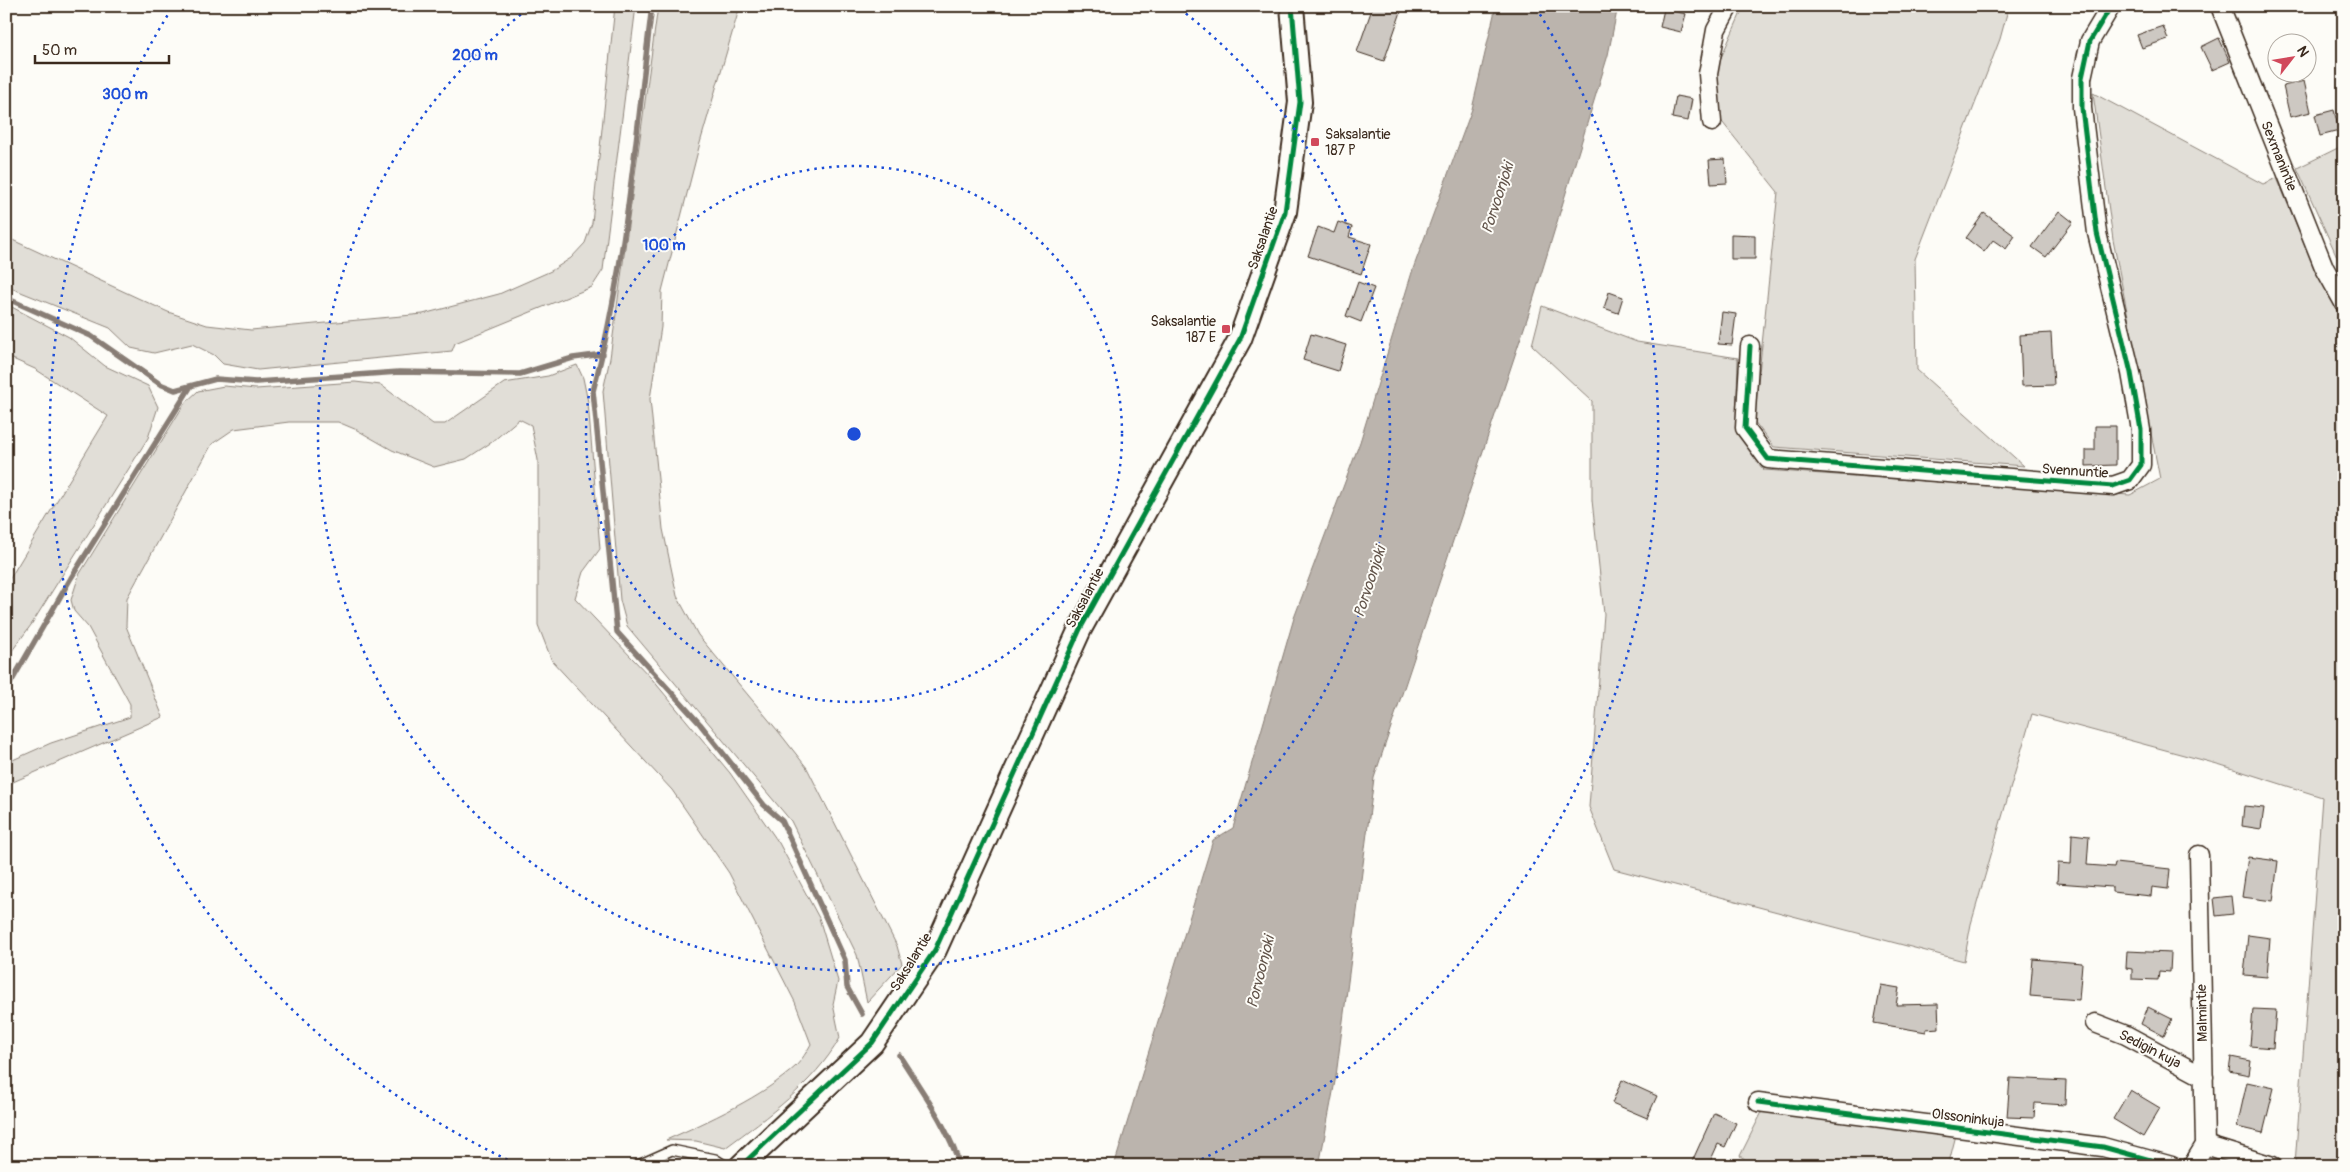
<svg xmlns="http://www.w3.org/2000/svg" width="2350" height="1172" font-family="Pangolin,sans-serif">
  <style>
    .green { fill: #e1ded7; stroke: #8e847a }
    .water { fill: #bbb4ad; stroke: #887d74 }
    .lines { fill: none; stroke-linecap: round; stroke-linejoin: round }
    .stream { stroke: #887d74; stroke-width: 5.5 }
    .building { fill: #cdc8c2; stroke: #3b2a1e }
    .service-casing { stroke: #3b2a1e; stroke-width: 12 }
    .minor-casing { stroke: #3b2a1e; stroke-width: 21 }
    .tertiary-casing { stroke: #3b2a1e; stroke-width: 26 }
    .service { stroke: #fdfcf7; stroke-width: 9 }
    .minor { stroke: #fdfcf7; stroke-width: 18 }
    .tertiary { stroke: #fdfcf7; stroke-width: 22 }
    .cycleway-casing { stroke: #fdfcf7; stroke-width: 8 }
    .cycleway { stroke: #00873e; stroke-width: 5 }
    .ring { fill: none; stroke: #1d4ed8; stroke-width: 2.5; stroke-dasharray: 2.5 5 }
    .poi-dot { fill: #d1495b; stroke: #fdfcf7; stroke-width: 2 }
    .labels { text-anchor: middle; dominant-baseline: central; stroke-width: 4; stroke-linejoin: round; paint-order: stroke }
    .poi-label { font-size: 14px; fill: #3b2a1e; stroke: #fdfcf7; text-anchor: start }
    .street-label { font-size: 14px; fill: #3b2a1e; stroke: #fdfcf7 }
    .water-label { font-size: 15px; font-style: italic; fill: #615349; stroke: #fdfcf7 }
    .centre { fill: #1d4ed8; stroke: #fdfcf7; stroke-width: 2.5 }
    .ring-label { font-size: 15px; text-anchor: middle; font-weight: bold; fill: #1d4ed8; stroke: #fdfcf7; stroke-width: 4; stroke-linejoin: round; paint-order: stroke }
  </style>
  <rect width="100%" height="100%" fill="#fdfcf7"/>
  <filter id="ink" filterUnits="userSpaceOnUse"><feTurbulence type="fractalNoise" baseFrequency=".02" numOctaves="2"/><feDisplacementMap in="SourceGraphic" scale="10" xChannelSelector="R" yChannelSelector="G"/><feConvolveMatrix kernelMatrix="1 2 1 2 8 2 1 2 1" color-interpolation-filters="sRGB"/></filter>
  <g filter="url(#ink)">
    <path class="green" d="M615 6H636L603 270 592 287 455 343 452 351 258 370 223 364 214 355 192 344 154 353 131 348 110 328 6 286V237L168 312 207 325 251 330 423 314 499 294 551 271 571 258 585 243 592 223Z
      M658 6H740L700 143 662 291 661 327 650 399 663 529 677 596 698 635 778 731 807 768 897 946 902 964 867 1002 857 955 791 821 627 626 620 600 603 391 610 358Z
      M1744 6H2009L2000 39 1915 259 1917 370 2024 466 1774 447 1754 421 1778 192 1703 98Z
      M2093 93 2263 184 2277 178 2316 272 2344 323V1166L2295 1164 2322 797 2221 765 2032 714 1971 924 1964 961 1614 869 1589 807 1604 614 1592 500V401L1532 345 1542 306 1637 342 1738 358 1736 430 1764 470 2130 495 2160 479 2113 240Z
      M2344 145V272L2297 168Z
      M6 304 69 337 105 366 148 386 158 407 148 438 31 625 6 659V585L108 416 35 369 6 356Z
      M577 365 583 378 588 402 600 549 583 572 575 598 652 679 730 773 779 843 819 918 838 981 833 1004 840 1038C813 1085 768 1116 725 1148L696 1141 666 1140C707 1122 764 1096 796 1066 802 1060 807 1051 811 1044L795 1002 729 873 672 790 552 661 538 625V460L531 425 519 419 492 442 466 459 434 467 392 450 357 430 338 422H289L234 429 212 444 127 598 126 626 163 717 6 785V763L51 743 130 717V704L88 627 74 611 71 600 79 575 185 403 198 391 224 386 256 389 355 382 381 385 433 424H445L504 383 548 376Z
      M1764 1108 1956 1135 1948 1166H1755L1740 1156Z"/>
    <path class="water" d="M1496 6H1618L1608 55 1532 304 1374 778 1336 1076 1319 1166H1114L1213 840 1233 828 1294 618 1360 442 1413 269 1472 109Z"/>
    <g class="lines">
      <path class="stream" d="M652 6C636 133 626 267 593 391L617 632 700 724 764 805 782 821 845 960 847 987 862 1014
        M6 298 91 336 160 384 175 390 216 379 256 382 399 372 520 374 573 358 603 354
        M6 691 71 578 191 386
        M899 1055C921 1090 948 1126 960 1166"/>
    </g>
    <path class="building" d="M1373 6H1403L1384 61 1357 52Z
      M1664 9 1686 14 1681 32 1660 27Z
      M2163 26 2168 39 2142 48 2137 35Z
      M2219 38 2230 62 2212 70 2201 47Z
      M2304 81 2311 112 2290 117 2283 86Z
      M1676 96 1692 99 1688 121 1672 118Z
      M2334 110 2339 131 2320 136 2315 115Z
      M1725 159 1727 183 1711 184 1709 160Z
      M2059 211 2073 222 2046 257 2032 247Z
      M1984 213 2015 236 2006 249 1993 240 1984 252 1966 238Z
      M1338 222 1352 227 1349 237 1371 244 1361 274 1308 256 1318 227 1334 233Z
      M1731 234 1755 235V259H1731Z
      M1358 282 1374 288 1361 322 1346 316Z
      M1609 292 1623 297 1618 313 1604 308Z
      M1722 312 1736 314 1732 345 1718 344Z
      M2051 333 2054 385 2022 386 2020 335Z
      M1311 334 1346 345 1338 371 1303 360Z
      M2095 426H2116V465L2086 466V450H2095Z
      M2244 806 2264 808 2261 829 2242 826Z
      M2072 834 2089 836 2087 865 2114 867 2115 863 2170 869 2168 889 2152 887 2151 896 2112 892V887L2057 883 2058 863 2071 864Z
      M2248 857 2278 861 2273 901 2242 897Z
      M2231 896 2233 914 2216 916 2214 898Z
      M2248 935 2270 938 2267 977 2244 975Z
      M2127 951 2171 953 2170 972 2159 971 2158 980 2132 979V969L2126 968Z
      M2033 959 2082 963 2079 1000 2030 996Z
      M1881 985 1899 988 1896 1005 1938 1004 1939 1028 1926 1029V1032L1874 1023Z
      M2148 1007 2172 1019 2164 1036 2141 1024Z
      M2253 1009 2276 1010 2273 1048 2250 1046Z
      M2231 1057 2251 1061 2249 1075 2229 1071Z
      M2010 1078 2066 1081 2065 1105 2035 1103 2034 1118 2007 1117Z
      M1622 1080 1657 1096 1647 1118 1612 1103Z
      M2247 1082 2274 1088 2263 1133 2237 1127Z
      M2130 1090 2160 1108 2143 1137 2113 1119Z
      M1714 1113 1736 1123 1725 1147 1718 1144 1708 1166H1690Z"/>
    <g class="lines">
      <defs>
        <path id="service" d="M636 1166 672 1150 715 1159 726 1166"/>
        <path id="minor" d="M2220 6 2324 267 2344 303
          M1712 122 1708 74 1716 30 1729 6
          M1750 346 1745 428 1768 459 2113 486 2130 480 2141 465V430L2131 373 2097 233 2082 108V78L2090 41 2111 6
          M2095 1023 2126 1035 2204 1077
          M1758 1102 2103 1147 2172 1166
          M2205 1145 2273 1166
          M2192 1166 2205 1145 2199 855"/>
        <path id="tertiary" d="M741 1166 872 1043 935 950 1080 629 1240 339 1285 212 1300 102 1292 6"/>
      </defs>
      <use href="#service" class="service-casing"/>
      <use href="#minor" class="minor-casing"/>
      <use href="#tertiary" class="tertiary-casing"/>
      <use href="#service" class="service"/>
      <use href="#minor" class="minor"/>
      <use href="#tertiary" class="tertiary"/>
      <defs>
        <path id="cycleway" d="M1750 346 1745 428 1768 459 2113 486 2130 480 2141 465V430L2131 373 2097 233 2082 108V78L2090 41 2111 6
          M1758 1102 2103 1147 2172 1166
          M741 1166 872 1043 935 950 1080 629 1240 339 1285 212 1300 102 1292 6"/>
      </defs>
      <use href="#cycleway" class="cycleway-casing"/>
      <use href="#cycleway" class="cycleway"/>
    </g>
  </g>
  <g class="ring">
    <circle cx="854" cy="434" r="268"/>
    <path d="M1180 9A536 536 0 1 1 528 9"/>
    <path d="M521 1166A804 804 0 0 1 172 8M1536 8A804 804 0 0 1 1187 1166"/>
  </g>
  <g class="poi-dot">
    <rect x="1310" y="137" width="10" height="10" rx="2.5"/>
    <rect x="1221" y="324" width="10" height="10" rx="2.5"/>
  </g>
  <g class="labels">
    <g class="poi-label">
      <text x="1325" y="134">Saksalantie<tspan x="1325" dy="16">187 P</tspan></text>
      <text x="1216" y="321" text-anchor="end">Saksalantie<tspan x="1216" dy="16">187 E</tspan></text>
    </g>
    <g class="street-label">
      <text transform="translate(2279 156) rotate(68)">Sexmanintie</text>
      <text transform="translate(1263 238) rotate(-71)">Saksalantie</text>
      <text transform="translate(2075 471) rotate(4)">Svennuntie</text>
      <text transform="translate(1085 598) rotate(-62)">Saksalantie</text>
      <text transform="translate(911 962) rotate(-58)">Saksalantie</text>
      <text transform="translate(2202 1013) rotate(-91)">Malmintie</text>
      <text transform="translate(2150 1049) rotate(27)">Sedigin kuja</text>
      <text transform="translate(1968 1118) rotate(7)">Olssoninkuja</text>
    </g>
    <g class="water-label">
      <text transform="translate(1498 198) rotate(-72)">Porvoonjoki</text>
      <text transform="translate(1370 582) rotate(-72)">Porvoonjoki</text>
      <text transform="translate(1261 972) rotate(-76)">Porvoonjoki</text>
    </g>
  </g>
  <circle cx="854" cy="434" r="8" class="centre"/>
  <g class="ring-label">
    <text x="475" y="60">200 m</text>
    <text x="125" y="99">300 m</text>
    <text x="664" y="250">100 m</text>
  </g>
  <rect width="2350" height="1172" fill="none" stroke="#fdfcf7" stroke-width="25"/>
  <rect x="12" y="12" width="2325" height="1147" fill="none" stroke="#3b2a1e" stroke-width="2" filter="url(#ink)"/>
  <g transform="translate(2292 58) rotate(59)"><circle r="24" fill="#fdfcf7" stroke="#afa8a0"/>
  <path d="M0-4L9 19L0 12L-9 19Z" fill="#d1495b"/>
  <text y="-8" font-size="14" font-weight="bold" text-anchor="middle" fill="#3b2a1e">N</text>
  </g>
  <path d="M35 55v8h134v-8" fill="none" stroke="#3b2a1e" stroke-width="2.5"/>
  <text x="42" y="55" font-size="15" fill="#3b2a1e" stroke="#fdfcf7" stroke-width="4" paint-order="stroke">50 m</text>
</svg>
